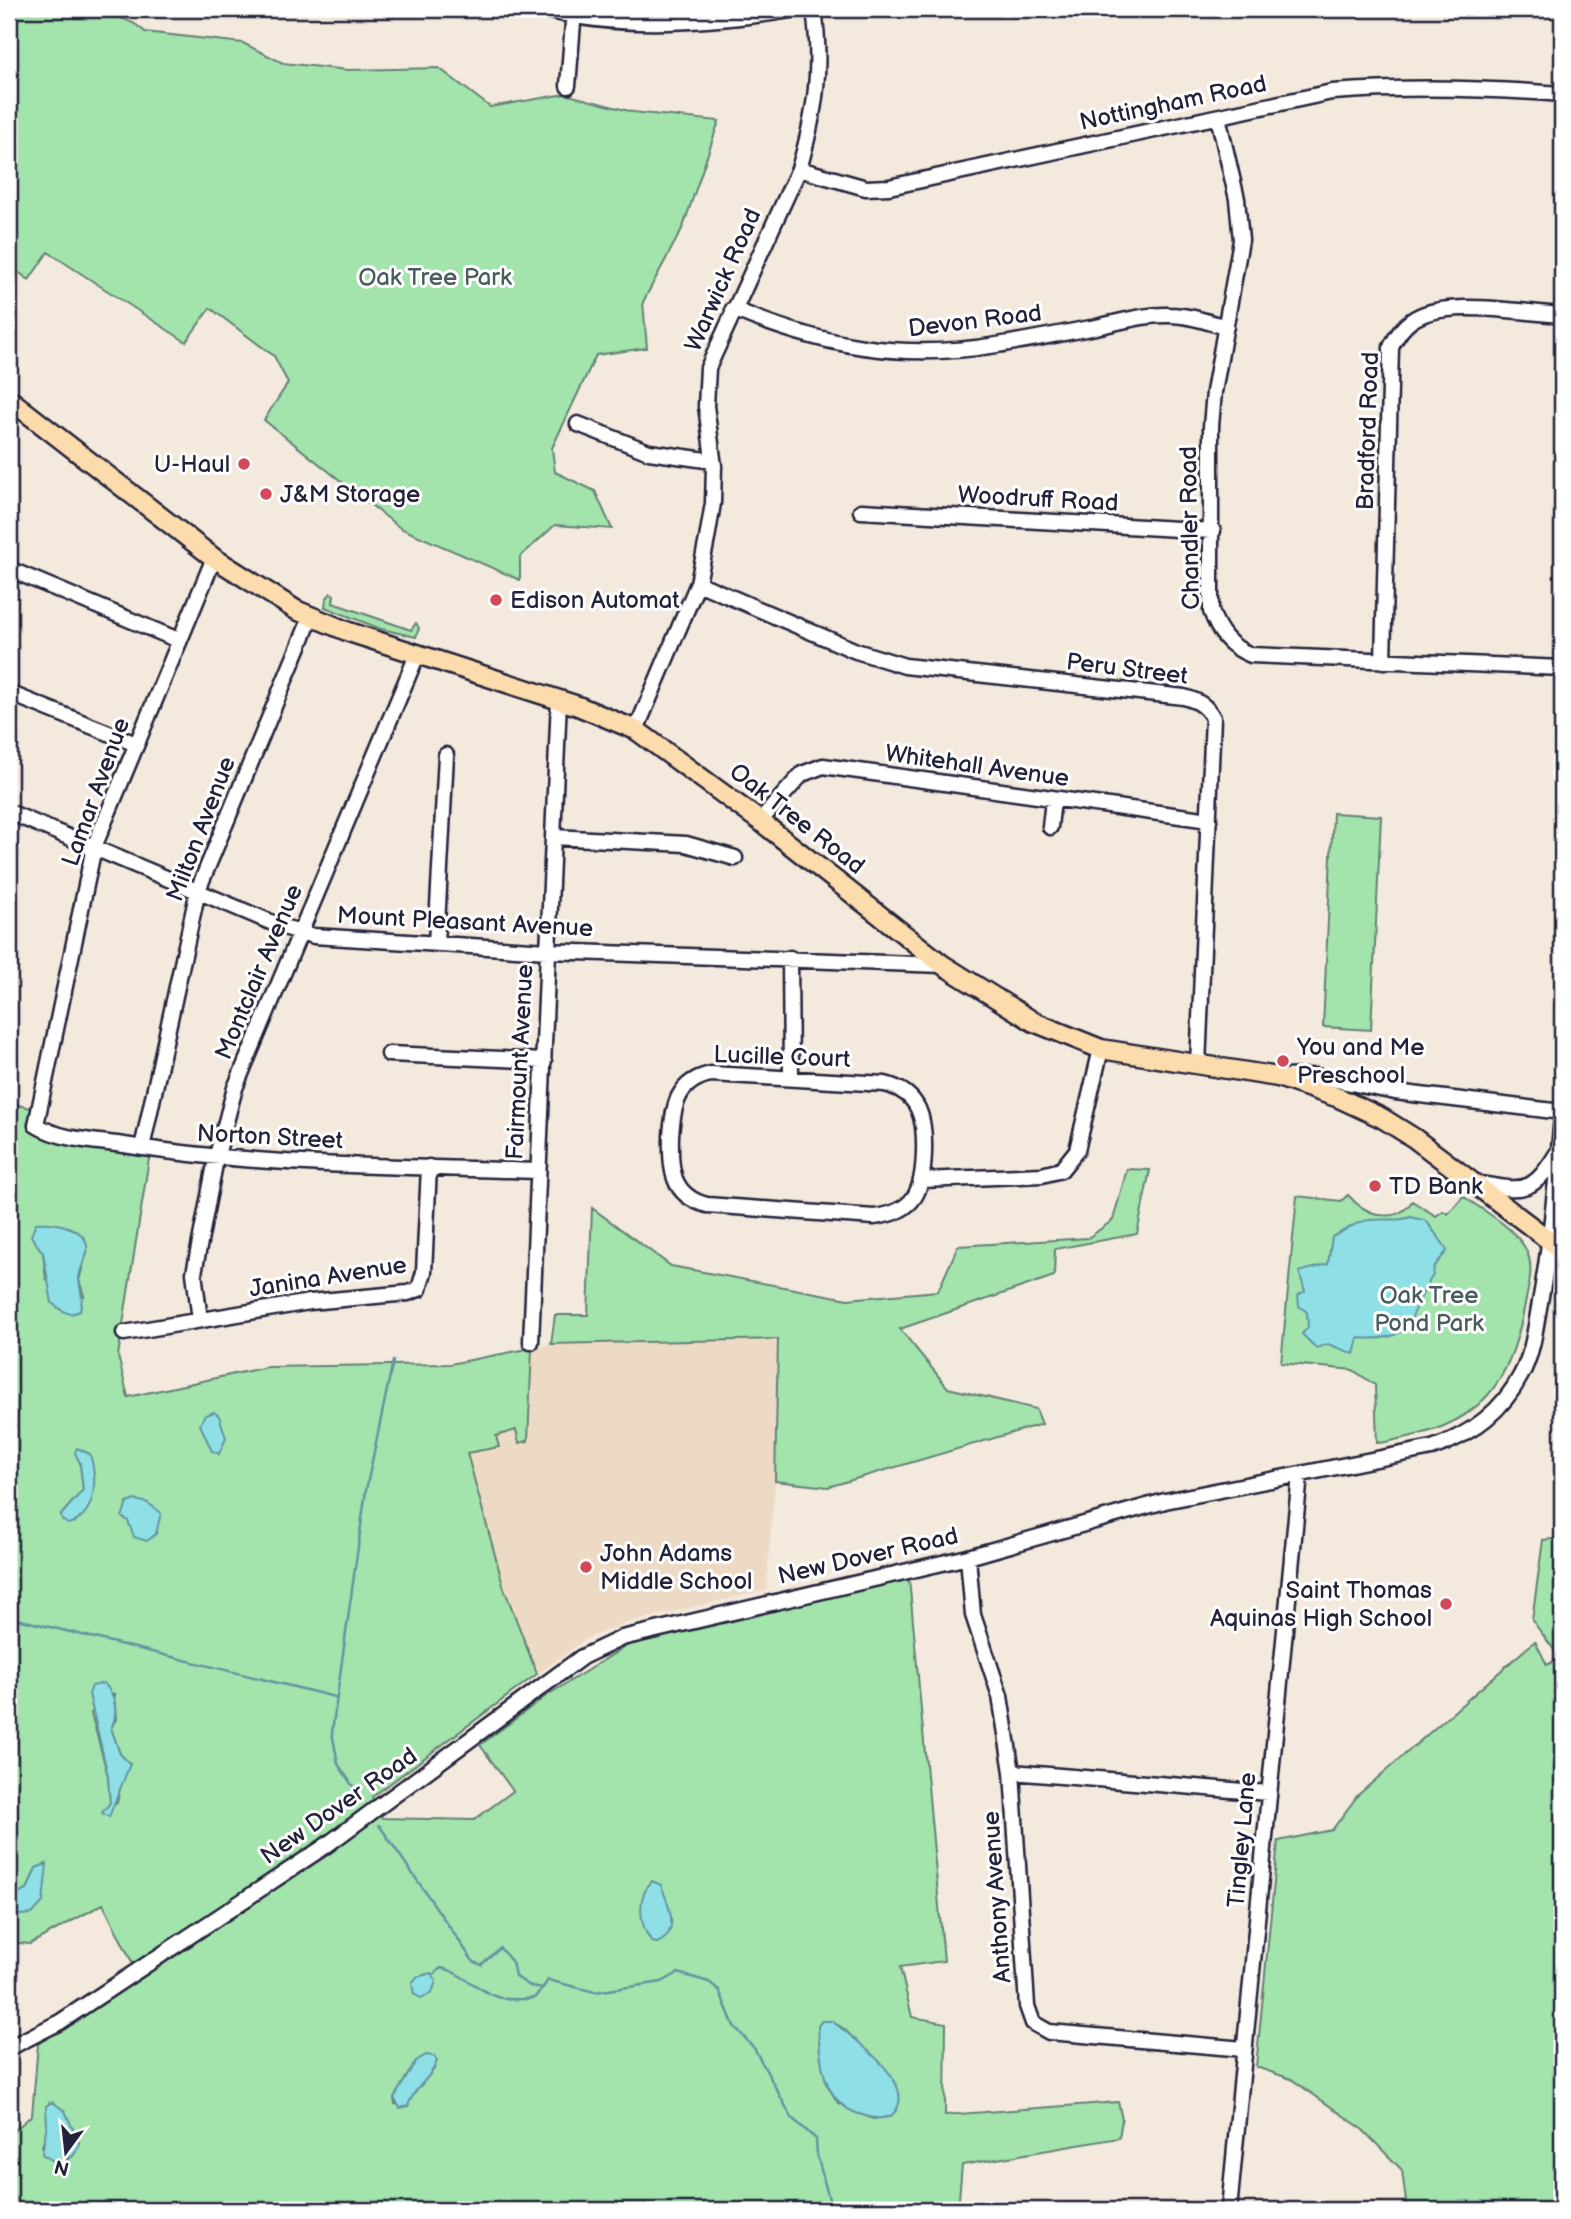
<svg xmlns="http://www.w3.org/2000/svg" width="1571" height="2219" font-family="'Balsamiq Sans',sans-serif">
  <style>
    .built { fill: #eddac5 }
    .green { fill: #a3e3ac; stroke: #628274; stroke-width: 2; fill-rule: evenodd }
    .water { fill: #8ee0e6; stroke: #6394a2; stroke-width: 2 }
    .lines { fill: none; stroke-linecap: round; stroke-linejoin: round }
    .stream { stroke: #6394a2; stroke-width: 2.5 }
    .minor-casing { stroke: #22223b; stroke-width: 19 }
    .major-casing { stroke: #22223b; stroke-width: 23 }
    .minor { stroke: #fff; stroke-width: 14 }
    .major { stroke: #fcdcac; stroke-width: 18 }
    .poi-dot { fill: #d1495b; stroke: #fff; stroke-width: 2.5 }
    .labels { text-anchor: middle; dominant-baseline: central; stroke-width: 6; stroke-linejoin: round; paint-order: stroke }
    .street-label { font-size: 24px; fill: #22223b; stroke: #fff }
    .park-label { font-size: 24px; fill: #495c5d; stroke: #fff }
    .poi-label { font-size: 24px; fill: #22223b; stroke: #fff; text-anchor: start }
  </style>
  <rect width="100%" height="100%" fill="#f4e9dd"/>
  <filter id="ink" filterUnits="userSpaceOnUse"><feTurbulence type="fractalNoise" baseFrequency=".0143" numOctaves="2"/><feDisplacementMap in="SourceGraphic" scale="14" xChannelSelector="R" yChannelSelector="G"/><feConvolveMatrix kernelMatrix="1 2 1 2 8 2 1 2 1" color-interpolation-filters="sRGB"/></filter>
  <g filter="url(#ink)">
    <path class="built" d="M779 1339 775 1481 766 1590 626 1623 587 1638 372 1797 450 1364 551 1344Z"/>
    <path class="green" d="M9 9C44 9 120 5 145 32L243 43 283 63 348 70 439 68 490 107 565 94 633 112 719 121 683 227 643 302 647 348 596 355 552 448 555 472 595 491 612 529 555 525 520 557V580L400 528 264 420 288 383 274 356 210 308 186 342 48 252 29 280 9 265Z
      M544 9H798L621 21Z
      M331 593 334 595 333 603 411 630 416 623 419 628 416 637 381 629 325 607 326 599Z
      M1333 813 1381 816 1371 1030 1323 1027Z
      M9 1103 36 1109 33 1123 151 1146 118 1356 128 1397 267 1367 450 1364 532 1348 528 1441 519 1443 516 1430 496 1436 499 1447 467 1453 504 1588 537 1674 372 1797 382 1818 474 1820 513 1791 480 1745 546 1696 628 1645 909 1578 944 1961 900 1967 912 2017 946 2023 945 2115 1118 2102 1122 2119 1119 2138 962 2165 958 2210H9V2131L13 2132 32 2115 38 2044 139 1976 103 1904 30 1944 9 1942V1916L12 1917 44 1883 46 1864 36 1868 27 1890 11 1897 9 1903ZM87 1252 79 1280 84 1296 46 1279 43 1253ZM80 1463 92 1499 74 1523 61 1515 83 1490ZM114 1694 116 1719 111 1728 120 1754 130 1764 121 1783 117 1803 102 1813 110 1803 108 1776 91 1713ZM822 2021C860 2021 878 2087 891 2116L873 2119 838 2103 826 2083 818 2026ZM416 2061 434 2069 410 2099 408 2106 395 2104 394 2098ZM49 2103 68 2123 79 2143 73 2156 66 2160 42 2146 47 2132Z
      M1127 1169 1150 1170 1137 1234 1055 1249 1054 1276 900 1329 948 1388 1036 1409 1042 1424 828 1487 775 1481 778 1339 551 1344 555 1315H588L592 1208 671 1266 848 1299 938 1291 958 1246 1088 1238 1113 1220Z
      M1348 1195C1365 1215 1396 1226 1412 1201L1436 1216 1443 1211 1448 1214 1463 1196C1483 1211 1517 1228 1527 1252 1535 1270 1527 1291 1524 1309 1510 1381 1483 1421 1408 1437 1398 1439 1387 1443 1377 1443L1375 1385 1353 1370 1281 1363 1297 1196 1341 1201Z
      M1562 1538V2210H1554L1552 2200 1547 2210H1407L1402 2170 1361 2128 1291 2079 1256 2067 1278 1841 1332 1830 1358 1795 1535 1641 1547 1665 1560 1658 1532 1620 1543 1540Z"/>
    <path class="water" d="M1411 1217 1427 1221C1433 1233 1443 1240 1447 1251L1434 1267 1433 1275C1406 1315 1419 1343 1358 1338L1354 1354 1328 1344 1316 1348 1302 1334 1308 1327 1307 1312 1299 1306 1298 1295 1305 1291 1299 1272 1328 1264 1332 1237C1344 1232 1356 1221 1369 1220 1384 1218 1396 1222 1411 1217Z
      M36 1223C55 1222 90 1227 87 1252 85 1261 79 1270 79 1279 80 1293 84 1295 80 1311 68 1317 62 1311 52 1303L43 1253 31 1236Z
      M214 1412 219 1416 226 1438 219 1454 212 1451 200 1425 204 1416Z
      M77 1448 90 1454C97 1478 98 1515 68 1524L62 1520 61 1515 83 1490 80 1463 75 1453Z
      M135 1500 148 1503 161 1513 156 1534 147 1541 134 1537 128 1521 122 1517 127 1503Z
      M104 1683C115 1695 119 1713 111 1728L120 1754 130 1764 109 1817 102 1813 110 1803 108 1776 89 1694 92 1686Z
      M47 1864 43 1902 32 1914 9 1916 11 1897 27 1890 36 1868Z
      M652 1881 661 1885C668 1904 682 1932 657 1943L652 1942C639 1925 636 1897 652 1881Z
      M431 1973 436 1981 432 1993 421 1998 414 1994 412 1983 417 1977Z
      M822 2021H832C853 2038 924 2087 891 2116 879 2120 871 2118 859 2114 822 2102 820 2060 818 2026Z
      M426 2055 434 2056 437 2061C431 2079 413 2088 408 2106L400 2108 394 2098 416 2061Z
      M52 2102 65 2111 80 2145 73 2156 55 2162 42 2154 47 2124 46 2106Z"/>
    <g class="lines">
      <path class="stream" d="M9 1617 335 1697
        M362 1800 338 1764 332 1732 366 1490 393 1361
        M379 1825 473 1961 481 1965 500 1948 512 1962 515 1976 530 1986 542 1989 548 1980 595 1992 662 1982 678 1973 709 1982 719 1990 734 2026 754 2048 792 2118 816 2139 817 2155 832 2210
        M434 1974 441 1968 449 1970C486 1988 487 2004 534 1998L542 1989"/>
      <defs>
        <path id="minor" d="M544 9C622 31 719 22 798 9
          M568 86 574 10
          M1218 117 1237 199 1241 240 1214 392 1211 426V611C1219 633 1230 647 1251 655L1562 668
          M799 169 866 188 889 187 1332 92C1410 86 1485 88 1562 94
          M733 309C822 346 901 361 997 345 1030 340 1063 333 1096 327 1120 322 1145 314 1169 315 1189 315 1208 322 1226 327
          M578 424 649 452 713 461
          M861 511 1213 531
          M214 558 94 847 36 1125C60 1140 96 1141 124 1145 261 1167 400 1166 538 1171
          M9 569 178 640
          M698 583 856 651 905 666 1184 697C1198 701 1206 705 1213 718L1198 1065
          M1383 661 1391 347C1396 337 1402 327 1411 321 1442 297 1523 313 1562 315
          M9 693 136 744
          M636 730 698 583 707 539 713 503 714 466 706 406 708 368 799 169C816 111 822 68 814 9
          M9 812 280 926 314 936 548 951 943 965
          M760 821 802 774 823 766 1209 820
          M1050 827 1053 800
          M553 837 686 844 735 858
          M436 944 446 755
          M790 958 791 1077
          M389 1054 544 1061
          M711 1074 885 1084C921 1093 925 1120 924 1152 923 1190 916 1212 874 1217L707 1205C671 1196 670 1168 671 1136 673 1106 677 1081 711 1074Z
          M1283 1077 1316 1076 1395 1092 1562 1112
          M142 1148 198 890 311 617
          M923 1180 1042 1175 1061 1170 1077 1150 1101 1049
          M1475 1183C1523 1191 1531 1196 1558 1152
          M200 1320 194 1273 216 1159 235 1088 417 655
          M124 1333 310 1302 408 1293 419 1289 424 1272 429 1167
          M531 1342 559 700
          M968 1557 973 1615 1000 1696 1012 1772 1027 2006 1033 2023 1049 2032 1244 2049
          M1012 1772 1268 1793
          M9 2048 60 2022 324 1847 582 1657 622 1638 968 1557 1165 1501 1432 1448C1470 1435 1502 1412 1521 1375 1532 1355 1535 1331 1539 1308 1551 1244 1556 1181 1562 1116
          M1229 2210 1300 1475"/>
        <path id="major" d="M9 399 214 558 296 610 349 632 578 706 636 730 760 821 943 965 1034 1022 1101 1049 1278 1077 1339 1098 1382 1118 1414 1138 1562 1250"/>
      </defs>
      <use href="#minor" class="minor-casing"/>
      <use href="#major" class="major-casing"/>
      <use href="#minor" class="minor"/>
      <use href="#major" class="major"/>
    </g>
  </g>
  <g class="poi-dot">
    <circle cx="244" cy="464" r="7"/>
    <circle cx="266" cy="494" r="7"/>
    <circle cx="496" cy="600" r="7"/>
    <circle cx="1283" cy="1061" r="7"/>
    <circle cx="1375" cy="1186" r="7"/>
    <circle cx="586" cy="1567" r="7"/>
    <circle cx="1446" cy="1604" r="7"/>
  </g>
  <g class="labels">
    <g class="street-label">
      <text transform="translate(1173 103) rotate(-12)">Nottingham Road</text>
      <text transform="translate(723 280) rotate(-66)">Warwick Road</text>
      <text transform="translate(975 321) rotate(-7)">Devon Road</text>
      <text transform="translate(1368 431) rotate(-88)">Bradford Road</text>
      <text transform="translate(1038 499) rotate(3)">Woodruff Road</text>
      <text transform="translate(1190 528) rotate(-91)">Chandler Road</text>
      <text transform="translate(1127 669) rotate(7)">Peru Street</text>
      <text transform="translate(977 766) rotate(8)">Whitehall Avenue</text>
      <text transform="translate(96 792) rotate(-70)">Lamar Avenue</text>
      <text transform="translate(797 819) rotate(38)">Oak Tree Road</text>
      <text transform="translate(201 829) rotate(-69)">Milton Avenue</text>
      <text transform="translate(465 922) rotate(3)">Mount Pleasant Avenue</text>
      <text transform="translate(259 972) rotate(-67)">Montclair Avenue</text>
      <text transform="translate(782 1057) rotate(2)">Lucille Court</text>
      <text transform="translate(520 1062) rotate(-87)">Fairmount Avenue</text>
      <text transform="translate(270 1137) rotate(3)">Norton Street</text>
      <text transform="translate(328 1277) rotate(-9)">Janina Avenue</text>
      <text transform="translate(868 1556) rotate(-13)">New Dover Road</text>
      <text transform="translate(339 1806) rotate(-35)">New Dover Road</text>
      <text transform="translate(1242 1840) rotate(-85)">Tingley Lane</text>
      <text transform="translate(997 1897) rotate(-94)">Anthony Avenue</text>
    </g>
    <g class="park-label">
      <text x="435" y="277">Oak Tree Park</text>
      <text x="1429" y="1295">Oak Tree<tspan x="1429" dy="28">Pond Park</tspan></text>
    </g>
    <g class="poi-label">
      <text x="230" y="464" text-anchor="end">U-Haul</text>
      <text x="280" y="494">J&amp;M Storage</text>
      <text x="510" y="600">Edison Automat</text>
      <text x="1297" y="1047">You and Me<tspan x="1297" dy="28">Preschool</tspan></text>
      <text x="1389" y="1186">TD Bank</text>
      <text x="600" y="1553">John Adams<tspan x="600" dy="28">Middle School</tspan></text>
      <text x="1432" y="1590" text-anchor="end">Saint Thomas<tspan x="1432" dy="28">Aquinas High School</tspan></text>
    </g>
  </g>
  <rect width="1571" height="2219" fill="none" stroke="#fff" stroke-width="35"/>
  <rect x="18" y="18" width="1536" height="2184" fill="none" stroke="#22223b" stroke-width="2.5" filter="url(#ink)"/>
  <g transform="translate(66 2152) rotate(195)" stroke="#ffffff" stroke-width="5" paint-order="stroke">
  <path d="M0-5L12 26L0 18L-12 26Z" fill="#22223b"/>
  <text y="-10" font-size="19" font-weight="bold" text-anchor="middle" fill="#22223b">N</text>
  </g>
</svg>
